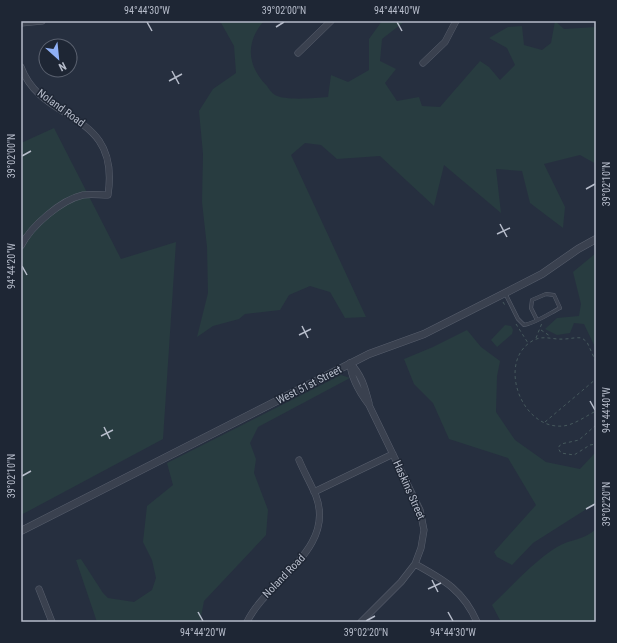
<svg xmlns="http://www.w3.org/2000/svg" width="617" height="643" font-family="'Roboto Condensed',sans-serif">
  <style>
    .green { fill: #283c40 }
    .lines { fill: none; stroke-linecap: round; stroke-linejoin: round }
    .service-casing { stroke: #585f6d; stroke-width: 4 }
    .minor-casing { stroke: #585f6d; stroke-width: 7 }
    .tertiary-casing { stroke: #585f6d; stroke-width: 8 }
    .path { stroke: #46595d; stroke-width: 1; stroke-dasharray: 3 3; stroke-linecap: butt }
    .service { stroke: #3a414f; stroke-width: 3 }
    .minor { stroke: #3a414f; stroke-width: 6 }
    .tertiary { stroke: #3a414f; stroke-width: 7 }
    .ticks { fill: none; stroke: #b6bcca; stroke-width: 1.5 }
    .labels { text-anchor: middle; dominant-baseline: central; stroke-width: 3; stroke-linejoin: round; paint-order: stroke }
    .street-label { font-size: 11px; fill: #b6bcca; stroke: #1e2634 }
    .neatline { fill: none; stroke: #b6bcca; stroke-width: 1.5 }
    .ticks-label { font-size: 10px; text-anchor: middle; fill: #b6bcca }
  </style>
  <rect width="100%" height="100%" fill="#262f3f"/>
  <path class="green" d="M220 21H264C245 42 247 66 267 86 269 89 272 93 275 95 286 101 315 98 328 97L331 75 348 82 369 70V39L382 21H405L382 39 380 61 396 69 385 83 397 101 419 97 422 106 440 107 480 61 489 67 500 80 515 65 507 48 489 38 508 27 522 26 524 45 542 50 551 43 555 21 564 29 596 27V164L580 155 544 164 565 207 563 228 530 203 522 171 496 169 501 213 444 165 434 206 380 156 337 159 321 145 305 143 291 155 366 317 345 318 330 292 310 286 289 295 280 310 245 314 239 319 213 326 197 337 208 293 207 247 202 202 203 154 199 111 213 89 236 73 234 46Z
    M54 128 121 259 176 242 163 439 21 515V143Z
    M596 253V349L584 324 574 323 570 333 557 335 545 329 557 318 579 316 581 304 573 272Z
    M505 325 511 326 513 330 512 334 497 347 491 340Z
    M467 330 481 347 500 361 497 376 496 412 515 440 546 462 580 469 594 454H596V503L533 543 512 565 497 557 494 552 536 505 508 458 449 439 433 403 414 384 404 359 433 347Z
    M341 375 350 378 258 427 250 443 256 459 254 473 268 510 266 535 204 601 200 622H97L76 560 81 559 103 593 108 598 134 602 152 590 156 578 152 560 143 542 147 506 173 485 167 463Z
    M596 529V622H501L492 605C512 586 533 562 557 547 570 539 585 540 596 529Z"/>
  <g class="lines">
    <defs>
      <path id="service" d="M505 293 518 319 524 325C536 323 550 313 560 308L554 295 546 294 532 300 531 308 537 320"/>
      <path id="minor" d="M21 23 42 21
        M298 53 331 21
        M423 63 445 42 456 21
        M21 67C42 125 121 109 108 195 100 195 91 194 83 195 61 200 31 226 21 246
        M350 363C351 379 360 393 369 405L420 510 424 530 421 548 415 564 401 582 361 622
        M350 363C362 375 365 388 369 403
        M314 492 393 454
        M415 564C444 580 463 590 477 622
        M39 589 52 622
        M247 622C267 580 336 550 316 496 311 484 304 472 299 460"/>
      <path id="tertiary" d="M21 531 369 354 424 334 505 293 542 274 578 249 596 239"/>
    </defs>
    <use href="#service" class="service-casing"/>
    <use href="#minor" class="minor-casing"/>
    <use href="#tertiary" class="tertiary-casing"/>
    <path class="path" d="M503 302 506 307
      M516 324 528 343
      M541 330 550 336
      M536 338 542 323
      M596 362 587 342 582 338C575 337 570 339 564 339 553 340 544 335 534 340 496 359 520 430 563 426 574 425 586 416 596 411
      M545 422 596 379
      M596 425 579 440 561 444 558 448 561 453 574 455 590 445 596 444"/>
    <use href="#service" class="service"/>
    <use href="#minor" class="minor"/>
    <use href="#tertiary" class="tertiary"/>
  </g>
  <path class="ticks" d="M147 22 152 31M397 22 402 31M276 27 284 22M172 71 179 84M169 81 182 74M22 156 31 151M586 189 595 184M500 224 507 237M497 234 510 228M22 266 27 275M302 326 308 338M299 335 311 329M590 401 595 410M104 427 110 439M101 436 113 430M22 476 31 471M586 509 595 504M432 580 438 592M428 589 441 583M198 612 203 621M448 612 453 621M366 621 375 616"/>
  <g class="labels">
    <g class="street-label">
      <text transform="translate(61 108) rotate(36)">Noland Road</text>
      <text transform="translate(309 385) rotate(-27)">West 51st Street</text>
      <text transform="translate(409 490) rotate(66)">Haskins Street</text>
      <text transform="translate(284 576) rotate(-46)">Noland Road</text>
    </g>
  </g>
  <rect width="617" height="643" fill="none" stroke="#1e2634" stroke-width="44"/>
  <g transform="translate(58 58) rotate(153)"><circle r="19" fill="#1e2634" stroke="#5b6270"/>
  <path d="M0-3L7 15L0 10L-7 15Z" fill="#8fb0f6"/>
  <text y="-6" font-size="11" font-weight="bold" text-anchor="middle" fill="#b6bcca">N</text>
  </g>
  <rect x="22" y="22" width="573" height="599" class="neatline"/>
  <g class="ticks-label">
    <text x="147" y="14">94°44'30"W</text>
    <text x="284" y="14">39°02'00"N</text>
    <text x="397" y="14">94°44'40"W</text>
    <text transform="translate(11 156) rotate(-90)" y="4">39°02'00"N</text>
    <text transform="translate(606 184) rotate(-90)" y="4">39°02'10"N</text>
    <text transform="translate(11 266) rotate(-90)" y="4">94°44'20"W</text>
    <text transform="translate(606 410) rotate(-90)" y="4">94°44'40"W</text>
    <text transform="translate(11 476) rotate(-90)" y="4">39°02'10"N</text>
    <text transform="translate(606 504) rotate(-90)" y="4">39°02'20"N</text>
    <text x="203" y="636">94°44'20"W</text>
    <text x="366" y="636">39°02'20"N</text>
    <text x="453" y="636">94°44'30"W</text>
  </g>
</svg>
